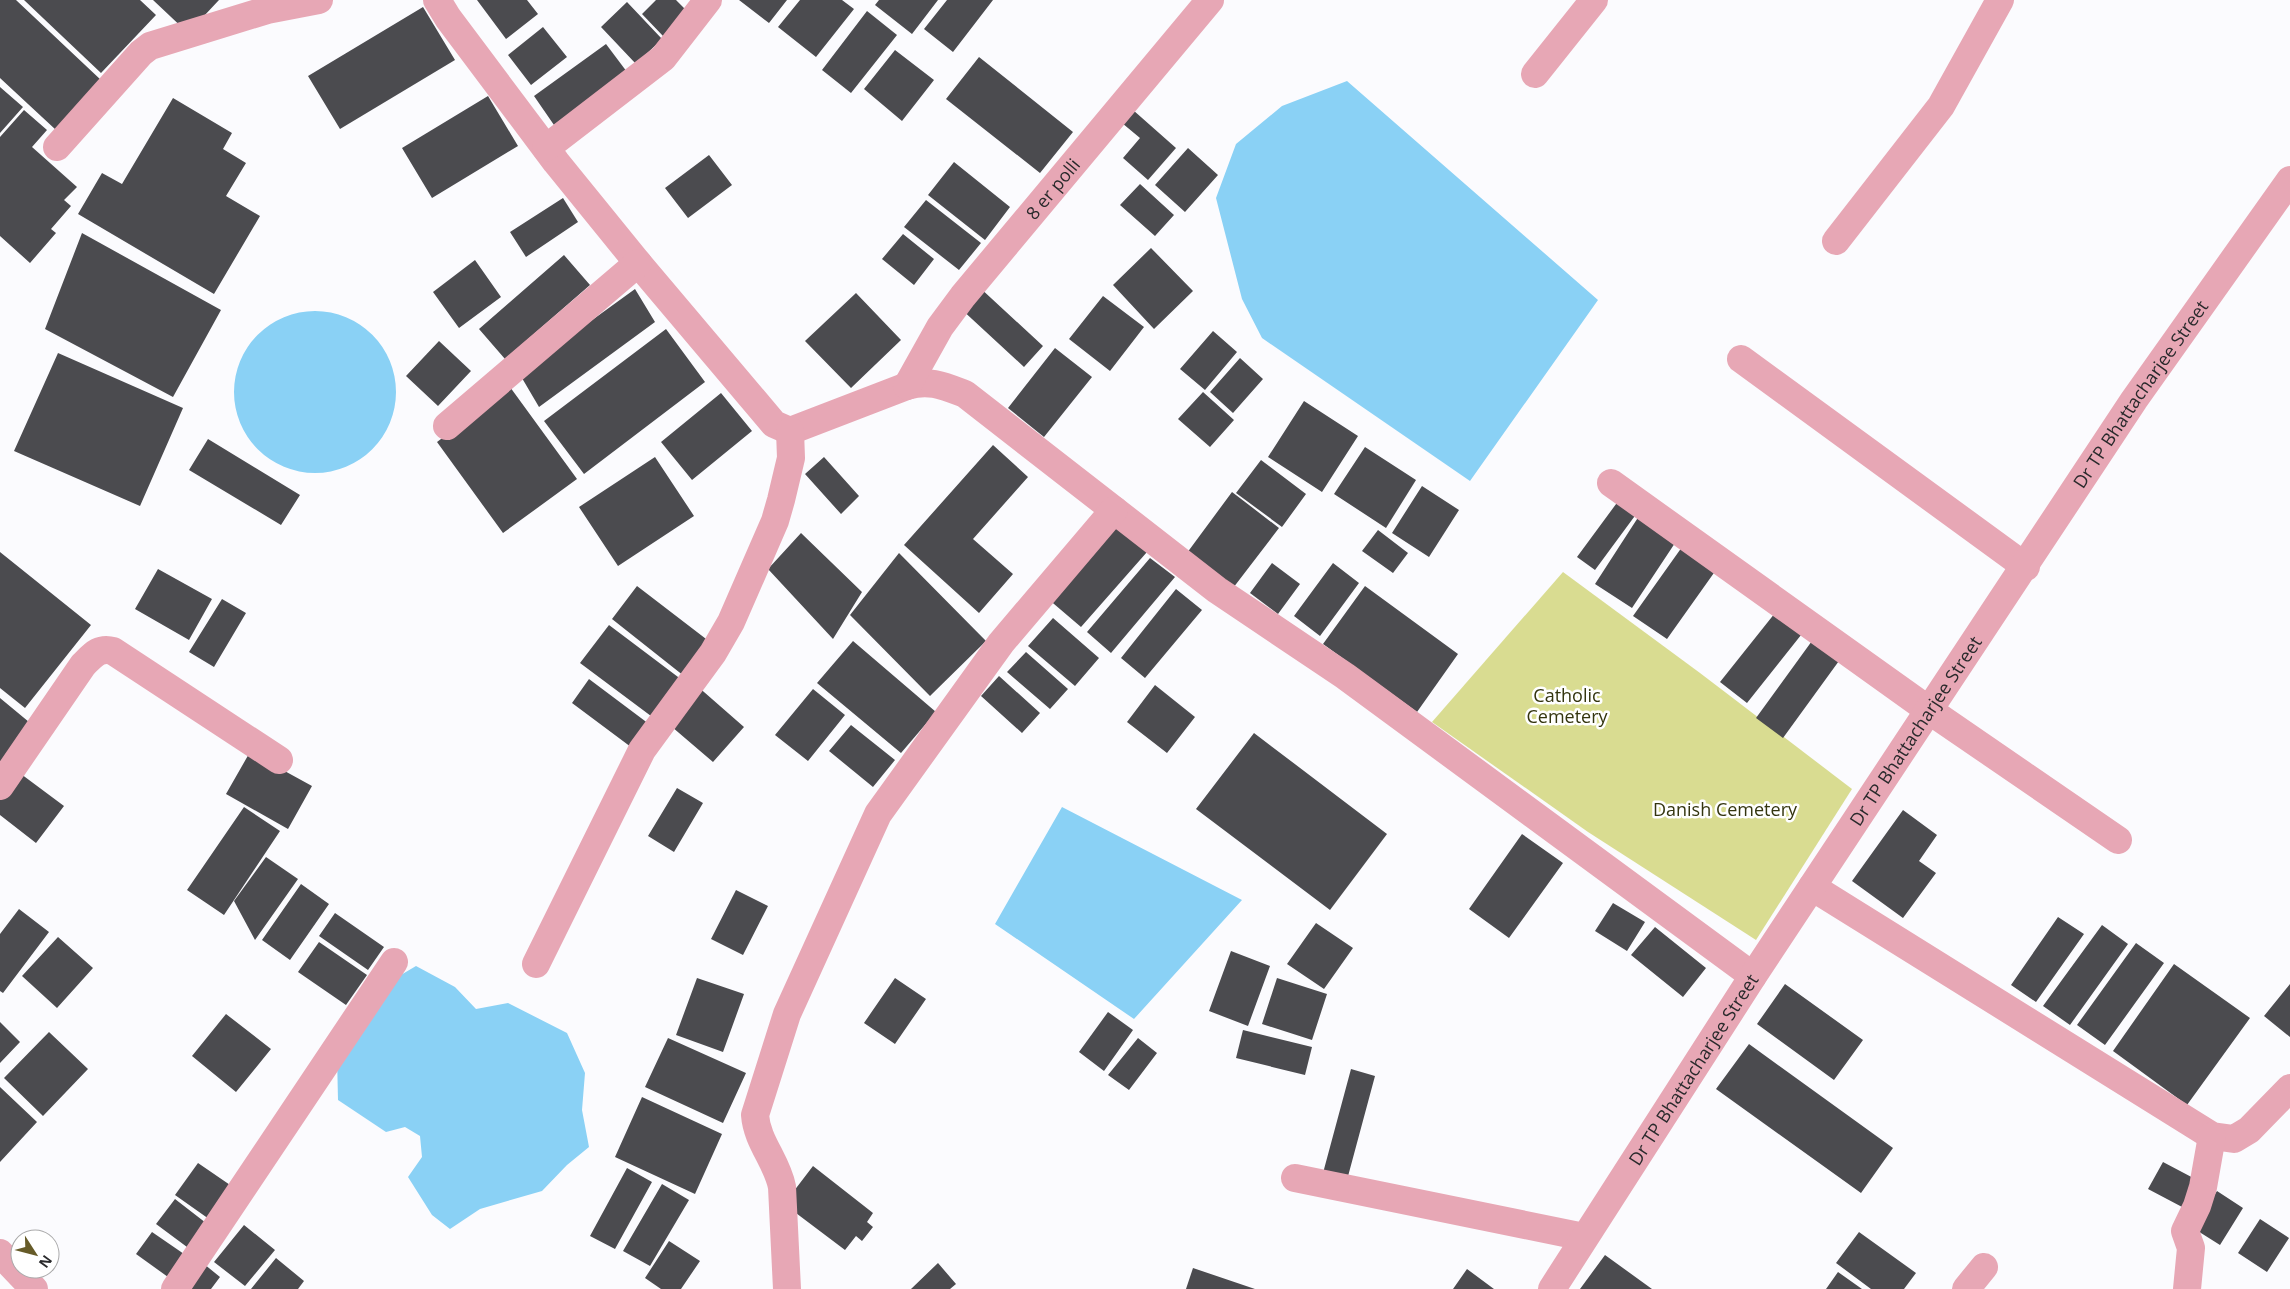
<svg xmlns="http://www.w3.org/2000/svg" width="2290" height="1289" font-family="'Open Sans',sans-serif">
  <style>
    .green { fill: #d9dc91 }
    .water { fill: #8ad1f5 }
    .building { fill: #4b4b4f }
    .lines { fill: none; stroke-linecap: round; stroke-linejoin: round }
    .minor { stroke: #e7a7b5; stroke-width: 28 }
    .labels { text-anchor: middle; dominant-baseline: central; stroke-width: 5; stroke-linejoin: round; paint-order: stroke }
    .street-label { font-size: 18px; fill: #2a2a2c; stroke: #fff }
    .park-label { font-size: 18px; fill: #34350f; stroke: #fff }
  </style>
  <rect width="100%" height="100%" fill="#fbfbfe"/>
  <path class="green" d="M1563 572 1700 673 1852 789 1756 940 1588 832 1432 722Z"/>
  <path class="water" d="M1347 81 1598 300 1470 481 1262 338 1242 299 1216 198 1236 144 1282 106Z
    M234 392a81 81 0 1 1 162 0a81 81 0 1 1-162 0Z
    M1062 807 1242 900 1134 1019 995 924Z
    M416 966 455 987 476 1009 508 1003 567 1033 585 1073 582 1110 589 1147 567 1165 542 1191 480 1209 450 1229 432 1215 408 1177 422 1157 420 1136 405 1127 386 1132 338 1100 337 1056 389 982Z"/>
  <path class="building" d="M0 0H16L102 81 56 130 0 78Z
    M24 0H140L156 15 101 73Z
    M153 0H219L188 33Z
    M477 0H527L538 14 506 39Z
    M656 0H676L688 12 663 36 642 14Z
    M739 0H787L769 23Z
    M800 0H842L854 9 816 57 778 27Z
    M879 0H938L912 34 875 5Z
    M947 0H993L953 52 924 29Z
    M627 2 662 39 636 64 601 27Z
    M423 7 455 60 340 129 308 76Z
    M867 11 897 35 851 93 822 70Z
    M543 27 567 57 531 85 508 55Z
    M606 44 627 72 554 125 534 96Z
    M895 50 934 80 902 121 864 89Z
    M979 57 1073 132 1040 173 946 99Z
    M0 87 23 107 0 133Z
    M488 96 518 146 432 198 402 148Z
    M173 98 232 133 223 149 246 163 226 196 260 216 214 294 78 214 102 173 122 184Z
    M24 110 47 130 32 147 77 187 64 200 71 206 51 229 56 233 30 263 0 236V137Z
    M1133 110 1176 148 1148 180 1123 158 1140 138 1122 123Z
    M1188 148 1218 175 1185 212 1155 185Z
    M709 155 732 185 688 218 665 188Z
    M954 162 1010 207 985 240 928 195Z
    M1140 184 1174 215 1155 236 1120 205Z
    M563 198 578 222 526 257 510 232Z
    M926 200 981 243 959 270 904 227Z
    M82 233 221 310 173 397 45 329Z
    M903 234 934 259 914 285 882 259Z
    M1151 248 1193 291 1154 329 1113 285Z
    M564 255 590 285 505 359 479 329Z
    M475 260 501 297 459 328 433 292Z
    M978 286 1043 346 1024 367 959 307Z
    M635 289 655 322 539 407 519 373Z
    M856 293 901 340 851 388 805 341Z
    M1103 296 1144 327 1110 371 1069 339Z
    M666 329 705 382 584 474 544 421Z
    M1213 331 1237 352 1205 390 1180 369Z
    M439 341 471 371 438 406 406 376Z
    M1055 348 1092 377 1044 437 1008 408Z
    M58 353 183 408 140 506 14 451Z
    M1240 358 1263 379 1233 413 1210 392Z
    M510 387 577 479 503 533 437 442Z
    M1203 392 1234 420 1210 447 1178 419Z
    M721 393 752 431 692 480 661 442Z
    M1304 401 1358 436 1322 492 1268 457Z
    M208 439 300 495 281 525 189 470Z
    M993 445 1028 477 973 539 1013 574 979 613 904 545Z
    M1365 447 1416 480 1386 528 1334 494Z
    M655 457 694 516 618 566 579 507Z
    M824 457 859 496 841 514 805 474Z
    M1261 460 1306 494 1282 527 1236 493Z
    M1422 486 1459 510 1429 557 1392 533Z
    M1232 492 1279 528 1230 592 1184 557Z
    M1619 500 1637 513 1595 570 1577 557Z
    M1639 516 1677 540 1632 608 1595 584Z
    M1112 523 1147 552 1081 627 1047 598Z
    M1378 530 1408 553 1393 573 1362 551Z
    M801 533 862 592 833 639 768 569Z
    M1682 547 1716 570 1667 639 1633 616Z
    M0 552 91 625 25 708 0 688Z
    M899 553 986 641 930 696 850 615Z
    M1150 558 1175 577 1111 653 1087 632Z
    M1272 563 1300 584 1278 614 1250 593Z
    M1333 563 1359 583 1320 636 1294 616Z
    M158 569 212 599 189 640 135 609Z
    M637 586 710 642 684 676 612 619Z
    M1365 586 1458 654 1417 712 1323 644Z
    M1176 589 1202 610 1145 678 1121 658Z
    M222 599 246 613 214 667 189 652Z
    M1779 608 1805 630 1747 703 1720 682Z
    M1053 618 1099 658 1075 686 1028 646Z
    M609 625 682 680 655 719 580 663Z
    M1817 634 1844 654 1783 738 1756 718Z
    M853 641 936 712 901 753 817 683Z
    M1026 652 1068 689 1050 709 1007 672Z
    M999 676 1040 713 1022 733 981 696Z
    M589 679 653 727 635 750 572 703Z
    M696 685 744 727 713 762 665 721Z
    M1155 685 1195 717 1167 753 1127 722Z
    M813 689 845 715 808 761 775 735Z
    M0 698 35 727 0 771Z
    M851 725 895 760 873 787 829 751Z
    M1254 733 1387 834 1330 910 1196 809Z
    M250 752 312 786 288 829 226 794Z
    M21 774 64 806 36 843 0 815V800Z
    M677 788 703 803 674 852 648 836Z
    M244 807 280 831 224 915 187 890Z
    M1903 810 1937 835 1919 861 1936 873 1903 918 1852 881Z
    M1522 834 1563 863 1509 938 1469 909Z
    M266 857 298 879 255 940 234 901Z
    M301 884 329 904 290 960 262 940Z
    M736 890 768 906 743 955 711 939Z
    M1613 903 1645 922 1627 951 1595 931Z
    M19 909 49 932 3 993 0 991V934Z
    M335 913 384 947 368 970 319 936Z
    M2058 917 2084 934 2036 1002 2011 985Z
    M1316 923 1353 948 1324 989 1287 964Z
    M2102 925 2128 944 2070 1025 2043 1006Z
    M1655 927 1706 968 1683 997 1631 955Z
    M58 937 93 968 57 1008 22 976Z
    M319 942 367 975 346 1005 298 972Z
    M2136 943 2164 963 2105 1045 2077 1025Z
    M1231 951 1270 966 1248 1026 1209 1011Z
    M2174 964 2250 1018 2187 1105 2113 1051Z
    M697 978 744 994 723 1052 676 1035Z
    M895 978 926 999 895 1044 864 1023Z
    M1277 978 1327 994 1312 1040 1262 1024Z
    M1785 984 1863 1040 1834 1080 1757 1024Z
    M2290 984V1037L2264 1016Z
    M1108 1012 1133 1030 1104 1071 1079 1052Z
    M226 1014 271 1049 236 1092 192 1056Z
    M0 1022 20 1042 0 1063Z
    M1243 1030 1312 1047 1305 1075 1236 1058Z
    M49 1032 88 1069 43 1116 4 1078Z
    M668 1038 746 1073 723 1123 645 1087Z
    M1138 1038 1157 1053 1129 1090 1108 1075Z
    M1749 1044 1893 1148 1861 1193 1716 1089Z
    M1351 1069 1375 1076 1347 1180 1323 1173Z
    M0 1087 37 1122 0 1162Z
    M642 1097 722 1134 695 1194 615 1157Z
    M2163 1162 2199 1181 2184 1208 2148 1189Z
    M198 1163 233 1187 209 1219 175 1195Z
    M813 1166 873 1213 867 1222 873 1227 862 1241 856 1236 845 1250 784 1204Z
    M627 1168 652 1182 615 1249 590 1236Z
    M662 1184 689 1200 650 1266 623 1251Z
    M2217 1191 2243 1208 2220 1245 2193 1228Z
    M175 1199 206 1223 187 1247 156 1224Z
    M2260 1219 2289 1238 2267 1272 2238 1253Z
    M244 1225 275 1250 245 1286 214 1262Z
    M152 1232 184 1254 168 1277 136 1254Z
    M1859 1232 1916 1273 1904 1289H1871L1836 1263Z
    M669 1241 700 1261 681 1289H661L645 1278Z
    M1605 1255 1652 1289H1580Z
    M276 1258 304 1281 298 1289H251Z
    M938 1263 956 1284 950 1289H911Z
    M204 1264 220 1277 211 1289H186Z
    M1193 1268 1255 1289H1186Z
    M1467 1269 1494 1289H1453Z
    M1838 1272 1862 1289H1826Z"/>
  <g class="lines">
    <g class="minor">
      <path d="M437 0 448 18 556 162 638 263 774 424 790 431 907 386C929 379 944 386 965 394L1217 590 1345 676 1753 976"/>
      <path d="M1535 74 1594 0"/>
      <path d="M57 147 141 53 150 46 267 10 319 0"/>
      <path d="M546 148 663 58 708 0"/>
      <path d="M1836 241 1941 106 2000 0"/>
      <path d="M1741 359 2026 567"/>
      <path id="s1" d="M907 386 940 327 963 296 1210 0"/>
      <path d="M447 426 638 263"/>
      <path d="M1611 483 1930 711 2118 840"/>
      <path d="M0 786 83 665C93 655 99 647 113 651L279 760"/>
      <path d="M1812 887 2212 1136 2234 1139 2249 1130 2290 1088"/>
      <path d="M536 964 642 750 713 653 731 622 775 521 781 500 791 458 790 431"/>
      <path d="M1295 1178 1584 1237"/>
      <path d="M0 1253 34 1289"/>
      <path d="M175 1289 394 962"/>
      <path d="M787 1289 782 1187C777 1161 757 1142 755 1115L787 1014 878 814 1001 643 1114 510"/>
      <path id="s2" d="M1552 1289 1753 976 2134 400 2290 180"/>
      <path d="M1966 1289 1984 1267"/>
      <path d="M2187 1289 2191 1248 2185 1231 2197 1206 2203 1187 2212 1136"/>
    </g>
  </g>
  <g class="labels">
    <g class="street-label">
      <text stroke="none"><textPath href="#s1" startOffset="246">8 er polli</textPath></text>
      <text stroke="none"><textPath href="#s2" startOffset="1071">Dr TP Bhattacharjee Street</textPath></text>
      <text stroke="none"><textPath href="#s2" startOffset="666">Dr TP Bhattacharjee Street</textPath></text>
      <text stroke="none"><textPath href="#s2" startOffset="261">Dr TP Bhattacharjee Street</textPath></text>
    </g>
    <g class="park-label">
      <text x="1567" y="695">Catholic<tspan x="1567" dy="21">Cemetery</tspan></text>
      <text x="1725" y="809">Danish Cemetery</text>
    </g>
  </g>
  <g transform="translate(35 1254) rotate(126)"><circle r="24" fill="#ffffff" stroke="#aaaaab"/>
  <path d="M0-4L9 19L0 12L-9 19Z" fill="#665b28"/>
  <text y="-8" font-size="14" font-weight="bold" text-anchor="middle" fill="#2a2a2c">N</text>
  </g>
</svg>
